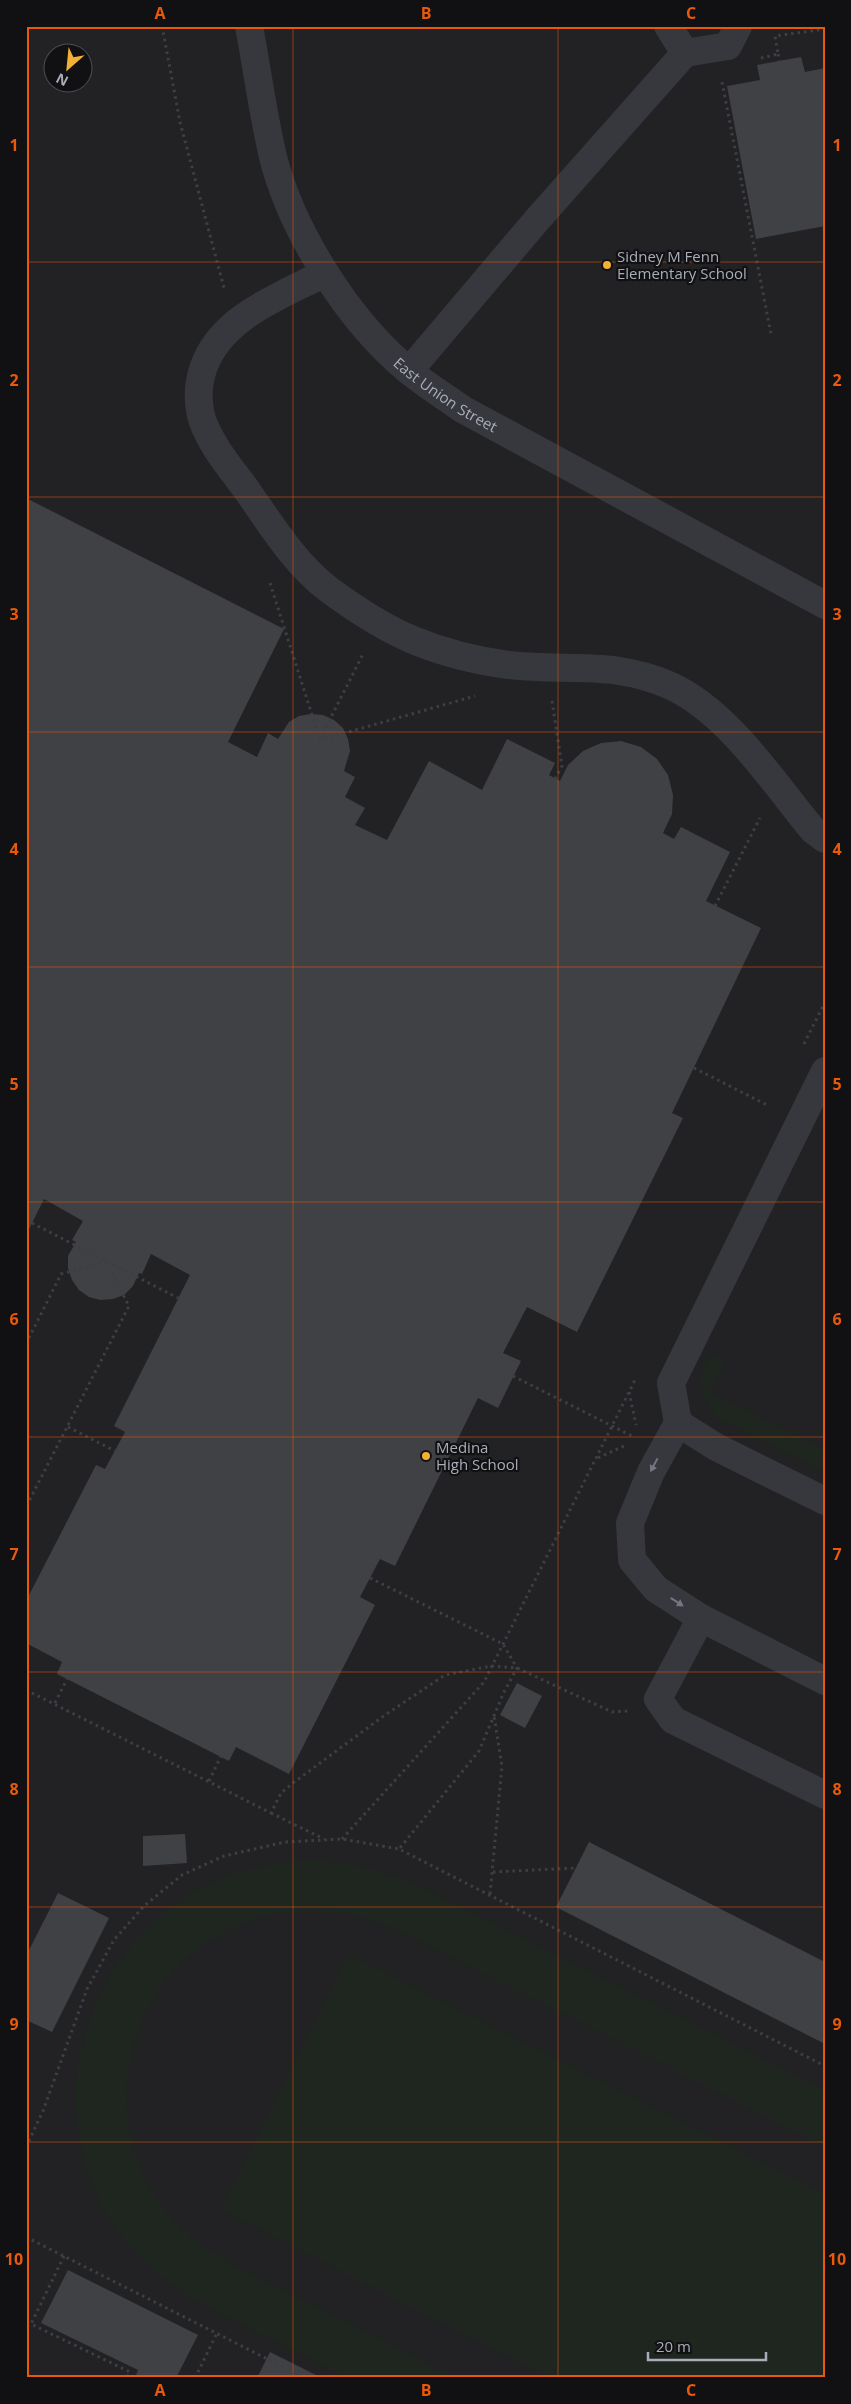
<svg xmlns="http://www.w3.org/2000/svg" width="851" height="2404" font-family="'Open Sans',sans-serif">
  <style>
    .built { fill: #222225; fill-rule: evenodd }
    .green { fill: #1e261f }
    .building { fill: #404145 }
    .lines { fill: none; stroke-linecap: round; stroke-linejoin: round }
    .path { stroke: #3d3f44; stroke-width: 3; stroke-dasharray: 2.5 4; stroke-linecap: butt }
    .minor { stroke: #37383d; stroke-width: 28 }
    .oneway { fill: #757881 }
    .grid { fill: none; stroke: #e8590c; stroke-width: 1; stroke-opacity: 0.55 }
    .poi-dot { fill: #f2b134; stroke: #111113; stroke-width: 2 }
    .labels { text-anchor: middle; dominant-baseline: central; stroke-width: 4.5; stroke-linejoin: round; paint-order: stroke }
    .poi-label { font-size: 15px; fill: #a8adb8; stroke: #111113; text-anchor: start }
    .street-label { font-size: 15px; fill: #a8adb8; stroke: #111113 }
    .neatline { fill: none; stroke: #e8590c; stroke-width: 2 }
    .grid-label { font-size: 16px; text-anchor: middle; font-weight: bold; fill: #e8590c }
  </style>
  <rect width="100%" height="100%" fill="#161618"/>
  <path class="built" d="M26 26H825V2378H26ZM52 52H82V82H52Z"/>
  <path class="green" d="M714 1355H720L725 1363 710 1392 825 1450V1472L723 1421C703 1408 691 1371 714 1355Z
    M311 1860C353 1863 379 1869 418 1885L825 2090V2146L396 1930C369 1919 341 1910 312 1910 276 1910 240 1922 211 1940 122 1996 99 2122 162 2206 180 2230 203 2247 228 2262L457 2378C433 2378 409 2378 385 2378 373 2378 360 2379 349 2378 341 2377 332 2370 324 2366 302 2355 279 2343 256 2332 206 2307 156 2282 121 2236 35 2119 77 1955 202 1887 236 1869 273 1863 311 1860Z
    M349 1954 825 2194V2378H551L220 2210Z"/>
  <path class="building" d="M801 57 805 72 825 68V226L756 239 727 86 760 80 757 65Z
    M26 498 284 629 228 742 257 757 268 733 278 739 289 722 299 716 311 714 323 715 334 720 343 728 348 739 350 751 344 771 355 777 345 797 365 808 355 825 387 840 429 761 482 790 507 739 555 763 549 775 560 781 568 765 583 751 601 743 621 741 641 747 657 759 668 775 673 795 672 814 663 833 674 839 681 827 730 852 706 901 761 928 672 1113 683 1118 577 1332 527 1307 503 1353 521 1361 498 1408 478 1398 395 1566 380 1559 360 1597 375 1605 289 1774 236 1747 229 1761 57 1674 62 1662 26 1643V1601L96 1465 105 1469 125 1432 114 1426 190 1275 151 1254 142 1274 139 1273 133 1286 124 1295 113 1299 100 1300 89 1297 79 1290 72 1280 68 1268V1256L76 1242 72 1240 83 1221 44 1199 26 1235Z
    M517 1683 542 1696 525 1728 500 1715Z
    M185 1834 187 1863 143 1866V1836Z
    M589 1842 825 1962V2044L556 1907Z
    M58 1893 109 1918 52 2032 26 2020V1956Z
    M68 2270 198 2335 176 2378H135L138 2370 41 2323Z
    M270 2352 322 2378H257Z"/>
  <g class="lines">
    <path class="path" d="M162 26 180 122 224 288
      M778 54 779 61
      M761 58 778 54 775 36 825 29
      M722 82 771 334
      M270 583 320 740 475 696
      M552 701 562 766 555 779
      M320 739 363 654
      M715 906 760 818
      M804 1044 825 1002
      M694 1068 769 1106
      M32 1223 178 1298
      M26 1344 61 1274 106 1262 129 1306 26 1507
      M513 1376 632 1436
      M629 1392 636 1425
      M68 1427 115 1451
      M598 1458 626 1445
      M370 1578 503 1644 517 1668 504 1692 479 1751 399 1849
      M26 1690 271 1813 281 1793 293 1783 385 1715 445 1675 491 1666 517 1668 612 1712 628 1711
      M55 1703 67 1679
      M209 1781 221 1756
      M271 1813 324 1839
      M342 1839 484 1682 636 1378
      M493 1872 576 1868
      M490 1894 502 1766 494 1716
      M26 2147 43 2111 87 1989 114 1940 144 1906 182 1875 224 1856 285 1842 342 1839 399 1849 825 2066
      M26 2237 305 2378
      M64 2256 31 2324 130 2372 127 2378
      M195 2378 217 2333"/>
    <g class="minor">
      <path id="s1" d="M249 26C257 69 263 114 273 157 292 232 349 322 409 371 426 385 444 396 462 409L825 605"/>
      <path d="M685 53 728 46 738 26"/>
      <path d="M325 273C281 296 220 317 203 369 197 387 197 409 205 427 215 450 232 470 246 489 270 523 294 563 328 589 355 609 382 627 413 640 442 652 478 661 509 665 568 672 614 660 671 686 728 712 773 782 813 830L825 839"/>
      <path d="M409 371 536 221 685 53 668 26"/>
      <path d="M825 1071 671 1383 678 1423 716 1447 825 1501"/>
      <path d="M678 1423 651 1472 630 1523 632 1560 656 1589 701 1618 825 1681"/>
      <path d="M701 1618 658 1699 673 1720 825 1795"/>
    </g>
  </g>
  <defs><path id="oneway-solid" d="M-6-.8H1V-3.2L6.5 0L1 3.2V.8H-6Z" transform="scale(1.25)"/></defs>
  <g class="oneway">
    <use href="#oneway-solid" transform="translate(654 1465) rotate(118)"/>
    <use href="#oneway-solid" transform="translate(677 1602) rotate(33)"/>
  </g>
  <path class="grid" d="M293 26V2378M558 26V2378M26 262H825M26 497H825M26 732H825M26 967H825M26 1202H825M26 1437H825M26 1672H825M26 1907H825M26 2142H825"/>
  <g class="poi-dot">
    <circle cx="607" cy="265" r="5"/>
    <circle cx="426" cy="1456" r="5"/>
  </g>
  <g class="labels">
    <g class="poi-label">
      <text x="617" y="256">Sidney M Fenn<tspan x="617" dy="17">Elementary School</tspan></text>
      <text x="436" y="1447">Medina<tspan x="436" dy="17">High School</tspan></text>
    </g>
    <g class="street-label">
      <text stroke="none"><textPath href="#s1" startOffset="434">East Union Street</textPath></text>
    </g>
  </g>
  <rect width="851" height="2404" fill="none" stroke="#111113" stroke-width="55"/>
  <g transform="translate(68 68) rotate(207)"><circle r="24" fill="#111113" stroke="#4d4f55"/>
  <path d="M0-4L9 19L0 12L-9 19Z" fill="#f2b134"/>
  <text y="-8" font-size="14" font-weight="bold" text-anchor="middle" fill="#a8adb8">N</text>
  </g>
  <path d="M648 2352v8h118v-8" fill="none" stroke="#a8adb8" stroke-width="2.5"/>
  <text x="656" y="2352" font-size="15" fill="#a8adb8" stroke="#111113" stroke-width="4" paint-order="stroke">20 m</text>
  <rect x="28" y="28" width="796" height="2348" class="neatline"/>
  <g class="grid-label">
    <text x="160" y="19">A</text>
    <text x="426" y="19">B</text>
    <text x="691" y="19">C</text>
    <text x="14" y="151">1</text>
    <text x="837" y="151">1</text>
    <text x="14" y="386">2</text>
    <text x="837" y="386">2</text>
    <text x="14" y="620">3</text>
    <text x="837" y="620">3</text>
    <text x="14" y="855">4</text>
    <text x="837" y="855">4</text>
    <text x="14" y="1090">5</text>
    <text x="837" y="1090">5</text>
    <text x="14" y="1325">6</text>
    <text x="837" y="1325">6</text>
    <text x="14" y="1560">7</text>
    <text x="837" y="1560">7</text>
    <text x="14" y="1795">8</text>
    <text x="837" y="1795">8</text>
    <text x="14" y="2030">9</text>
    <text x="837" y="2030">9</text>
    <text x="14" y="2265">10</text>
    <text x="837" y="2265">10</text>
    <text x="160" y="2396">A</text>
    <text x="426" y="2396">B</text>
    <text x="691" y="2396">C</text>
  </g>
</svg>
